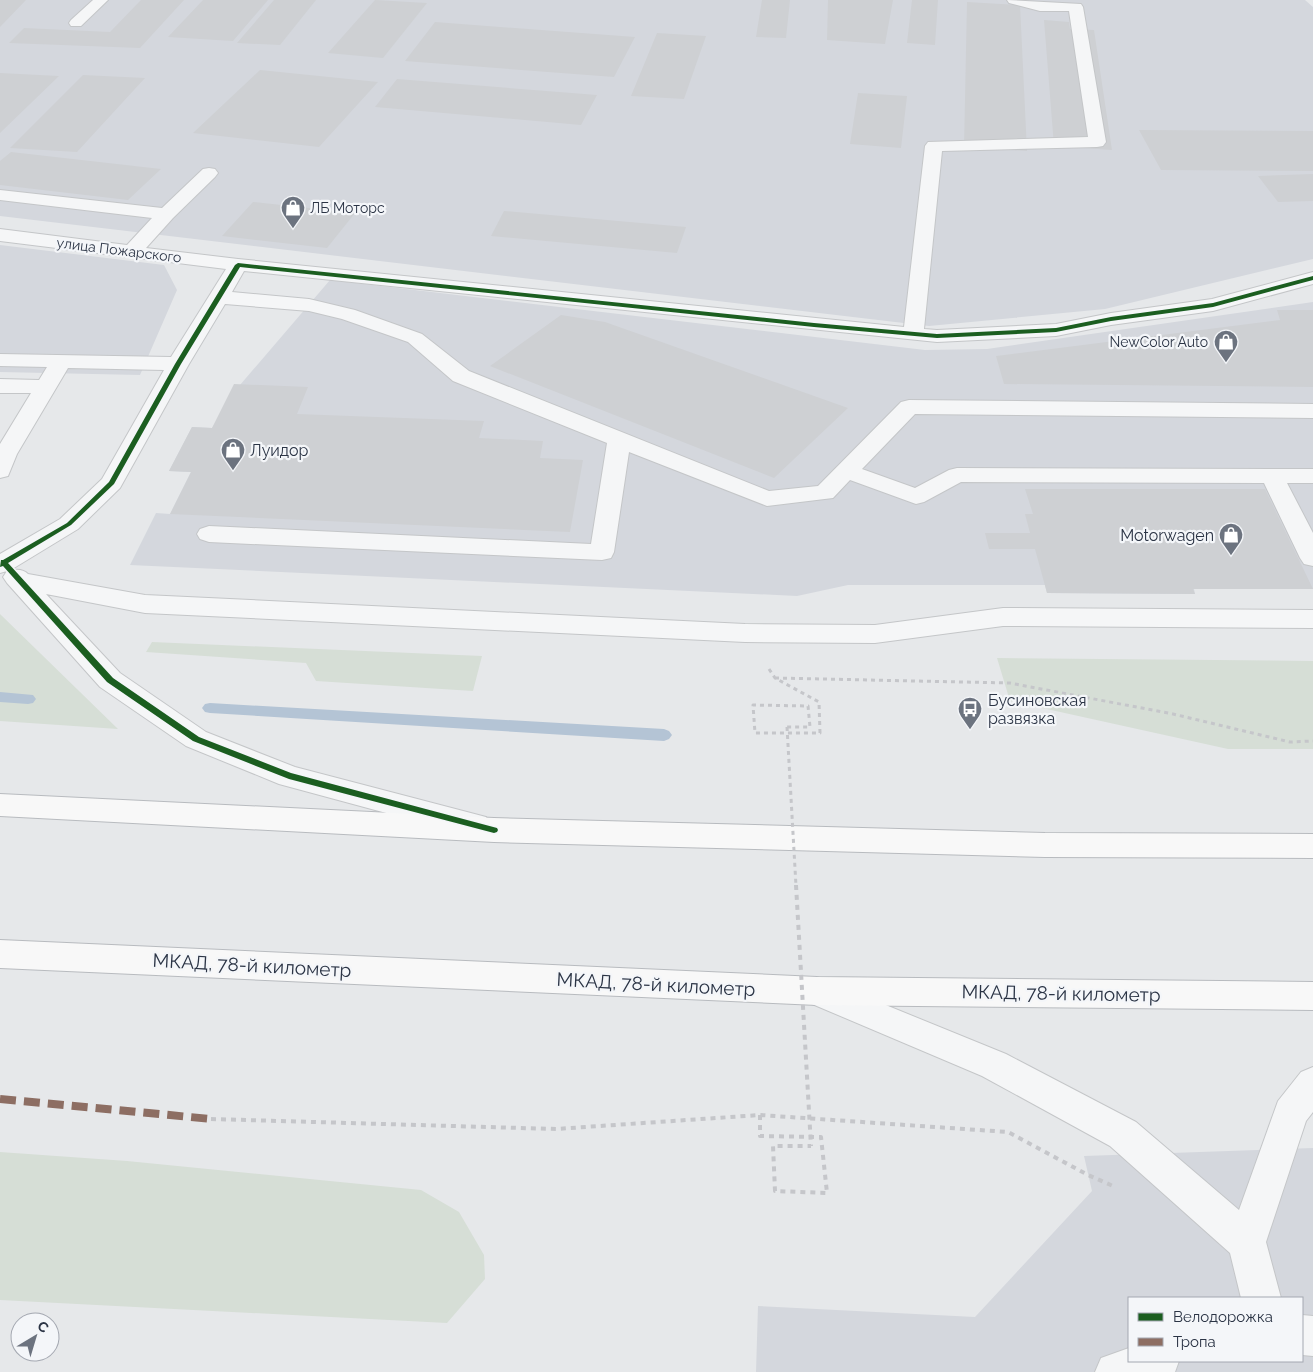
<svg xmlns="http://www.w3.org/2000/svg" width="1313" height="1372" font-family="Raleway,sans-serif">
  <style>
    .built { fill: #d4d7dd; fill-rule: evenodd }
    .green { fill: #d6ded6 }
    .lines { fill: none; stroke-linecap: round; stroke-linejoin: round }
    .stream { fill: #b4c4d5; fill-rule: evenodd }
    .building { fill: #ced0d3 }
    .minor-casing { stroke: #c4c6c8; stroke-width: 2 }
    .highway-casing { stroke: #b8bbbf; stroke-width: 2 }
    .path-far1 { stroke: #c5c6ca; stroke-width: 3; stroke-dasharray: 4 4; stroke-linecap: butt }
    .path { stroke: #c5c6ca; stroke-width: 4; stroke-dasharray: 5 5; stroke-linecap: butt }
    .minor { fill: #f5f6f7; fill-rule: evenodd }
    .highway { fill: #f8f8f8; fill-rule: evenodd }
    .path-bridge-far1 { stroke: #c5c6ca; stroke-width: 3; stroke-dasharray: 4 4; stroke-linecap: butt }
    .path-bridge { stroke: #c5c6ca; stroke-width: 4; stroke-dasharray: 5 5; stroke-linecap: butt }
    .quiet { stroke: #8d6e63; stroke-width: 8; stroke-dasharray: 16 8; stroke-linecap: butt }
    .cycleway-casing { stroke: #f4f6f9; stroke-width: 3 }
    .cycleway { fill: #1b5e20; fill-rule: evenodd }
    .labels { text-anchor: middle; dominant-baseline: central; stroke-width: 4.5; stroke-linejoin: round; paint-order: stroke }
    .far-poi-label { font-size: 14px; fill: #2b3445; stroke: #f4f6f9; text-anchor: start }
    .far-street-label { font-size: 14px; fill: #2b3445; stroke: #f4f6f9 }
    .poi-label { font-size: 16px; fill: #2b3445; stroke: #f4f6f9; text-anchor: start }
    .near-street-label { font-size: 19px; fill: #2b3445; stroke: #f4f6f9 }
  </style>
  <rect width="100%" height="100%" fill="#e6e8ea"/>
  <path class="built" d="M0 0H1305L1313 7V259L1105 309 929 326 0 216Z
    M0 245 164 265 177 290 140 375 0 372Z
    M330 280 925 350 987 349 1313 302V589H1194L1195 594 1047 593 1045 585H848L797 596 130 565 156 513 170 514 191 472 169 471 192 427 212 428 240 385Z
    M1313 1148V1372H756L758 1306 975 1317 1092 1191 1084 1156ZM1129 1298H1302V1361H1129Z"/>
  <path class="green" d="M0 614 118 729 0 721Z
    M152 642 482 656 473 691 316 681 306 663 146 652Z
    M997 658 1313 661V749H1228L1010 701Z
    M0 1152 127 1161 421 1190 459 1212 484 1255 485 1279 447 1323 0 1300Z"/>
  <g class="lines">
    <path class="stream" d="M0 692 33 695 36 699 33 703 28 704 0 702Z
      M210 703 664 729 669 731 672 735 669 739 664 741 210 713 205 712 202 708 205 704Z"/>
  </g>
  <path class="building" d="M0 0H26L0 27Z
    M141 0H184L140 48 9 43 24 28 110 32Z
    M203 0H268L233 41 168 37Z
    M274 0H316L280 45 237 43Z
    M375 0 427 3 383 58 328 53Z
    M762 0H790L786 38 756 37Z
    M828 0H893L885 44 827 40Z
    M912 0H938L935 45 907 43Z
    M967 2 1020 5 1027 151 964 147Z
    M1044 20 1069 22 1070 29 1094 30 1112 150 1054 146Z
    M435 22 635 37 614 77 405 61Z
    M657 33 706 36 684 99 631 96Z
    M260 70 378 82 319 147 193 133Z
    M0 73 59 76 0 133Z
    M83 75 145 78 77 152 10 148Z
    M397 79 597 95 581 125 375 107Z
    M858 93 907 96 901 148 850 144Z
    M1139 130 1313 131V171L1161 170Z
    M11 152 161 169 128 200 0 185V161Z
    M1313 174V201L1278 202 1258 176Z
    M253 202 355 213 327 248 222 236Z
    M504 211 686 227 677 253 491 236Z
    M1277 310H1313V387L1004 384 996 356 1280 320Z
    M561 315 605 322 848 408 774 478 490 366Z
    M234 384 308 387 297 414 484 421 479 438 543 441 540 458 583 460 570 532 170 514 191 472 169 471 192 427 212 428Z
    M1025 489H1265L1313 589H1193L1195 594 1047 593 1035 549H989L985 533H1030L1025 514H1033Z"/>
  <g class="lines">
    <defs>
      <path id="minor" d="M93 0H108L81 26H71L69 23 71 20Z
        M1007 0 1081 4 1083 7 1106 142 1103 146 1097 147 942 151 924 329 937 330 1056 324 1111 313 1212 299 1313 272V284L1213 311 1111 325 1056 336 937 342 244 271 232 292 309 299 355 310 422 334 469 371 769 491 818 486 901 402 909 400 1313 404V418L915 414 862 469 915 488 949 470 957 468 1313 469V483H1287L1313 533V566L1304 564 1300 558 1264 483 961 482 924 502 916 504 850 480 833 498 767 506 629 452 614 552 611 558 602 560 209 542 200 539 197 534 200 529 209 526 591 544 607 443 453 381 408 342 342 319 309 311 225 304 189 364 120 488 78 529 9 571C16 569 23 569 28 574L145 595 745 624 875 625 1003 608 1313 610V628L1003 626 875 643 745 642 145 613 46 594 120 673 206 732 295 767 486 817 490 825 486 833 475 837 279 784 186 746 100 687 7 583 3 577 7 571 0 573V554L60 519 102 479 164 370 68 368 17 454 8 476 0 478V444L31 393H0V379L39 380 47 367 0 366V354L171 357 226 269 0 241V229L127 245 152 218 0 200V190L162 208 203 169 209 168 215 169 218 173 215 177 173 218 146 248 238 259 904 327 925 146 928 142 1088 137 1069 11H1040L1009 3Z
        M817 977 1006 1054 1136 1122 1239 1210 1278 1101 1301 1072 1313 1067V1112L1306 1121 1266 1242 1281 1298H1241L1230 1253 1110 1146 982 1076 805 1001 800 991 805 981Z
        M1302 1315 1313 1316V1356L1302 1355Z
        M1129 1348V1361H1179L1175 1372H1095L1101 1358Z"/>
      <path id="highway" d="M0 794 494 818 1045 833 1313 834V858L1045 857 494 842 0 816Z
        M0 940 817 977 1313 982V1010L817 1005 0 968Z"/>
    </defs>
    <use href="#minor" class="minor-casing"/>
    <use href="#highway" class="highway-casing"/>
    <path class="path-far1" d="M769 669 775 678 819 702 820 733H755L753 705 808 706 810 727H787
      M775 678 1010 683 1173 714 1290 742 1313 741"/>
    <path class="path" d="M760 1115V1136L821 1137 827 1193 775 1191 773 1146H811
      M211 1119 556 1129 760 1115 1008 1132 1088 1175 1113 1186"/>
    <use href="#minor" class="minor"/>
    <use href="#highway" class="highway"/>
    <path class="path-bridge-far1" d="M787 727 796 886"/>
    <path class="path-bridge" d="M796 885 811 1146"/>
    <path class="quiet" d="M0 1099 211 1119"/>
    <defs>
      <path id="cycleway" d="M238 263 814 323 937 334 1056 328 1111 317 1213 303 1313 276V280L1213 307 1111 321 1056 332 937 338 814 327 240 267 181 364 114 484 71 525 8 563 113 678 199 737 291 773 497 828 498 830 497 832 494 833 289 779 193 741 107 682 3 566 0 567 1 560H3L67 523 109 482 175 364 235 265Z"/>
    </defs>
    <use href="#cycleway" class="cycleway-casing"/>
    <use href="#cycleway" class="cycleway"/>
  </g>
  <defs>
    <symbol id="shop-pin" viewBox="-11 -11 22 30"><path d="M0 17L-7.5 6A9.5 9.5 0 1 1 7.5 6Z" fill="#6c737f" stroke="#f4f6f9"/><path d="M-5-2.5h2.3a2.7 3.5 0 0 1 5.4 0H5L5.5 6h-11ZM-1.5-2.5h3a1.5 2.3 0 0 0-3 0Z" fill="#fff"/></symbol>
    <symbol id="bus-pin" viewBox="-11 -11 22 30"><path d="M0 17L-7.5 6A9.5 9.5 0 1 1 7.5 6Z" fill="#6c737f" stroke="#f4f6f9"/><path d="M-5-6H5V4H4V6H2V4H-2V6H-4V4H-5ZM-3.5-4V0h7V-4ZM-3.5 1.2v1.5H-2V1.2ZM2 1.2v1.5H3.5V1.2Z" fill="#fff"/></symbol>
  </defs>
  <g fill-rule="evenodd">
    <use href="#shop-pin" x="279" y="194" width="28" height="38"/>
    <use href="#shop-pin" x="1212" y="328" width="28" height="38"/>
    <use href="#shop-pin" x="219" y="436" width="28" height="38"/>
    <use href="#shop-pin" x="1217" y="521" width="28" height="38"/>
    <use href="#bus-pin" x="956" y="695" width="28" height="38"/>
  </g>
  <g class="labels">
    <g class="far-poi-label">
      <text x="310" y="208">ЛБ Моторс</text>
      <text x="1208" y="342" text-anchor="end">NewColor Auto</text>
    </g>
    <g class="far-street-label">
      <text transform="translate(119 250) rotate(7)">улица Пожарского</text>
    </g>
    <g class="poi-label">
      <text x="250" y="450">Луидор</text>
      <text x="1214" y="535" text-anchor="end">Motorwagen</text>
      <text x="988" y="700">Бусиновская<tspan x="988" dy="18">развязка</tspan></text>
    </g>
    <g class="near-street-label">
      <text transform="translate(252 965) rotate(3)">МКАД, 78-й километр</text>
      <text transform="translate(656 984) rotate(3)">МКАД, 78-й километр</text>
      <text transform="translate(1061 993) rotate(1)">МКАД, 78-й километр</text>
    </g>
  </g>
  <rect x="1128" y="1297" width="175" height="65" fill="#f4f6f9" stroke="#a4a8b1"/>
  <rect x="1138" y="1313" width="25" height="8" fill="#1b5e20" stroke="#a4a8b1"/>
  <text x="1173" y="1322" font-size="15" fill="#2b3445">Велодорожка</text>
  <rect x="1138" y="1338" width="25" height="8" fill="#8d6e63" stroke="#a4a8b1"/>
  <text x="1173" y="1347" font-size="15" fill="#2b3445">Тропа</text>
  <g transform="translate(35 1337) rotate(38)"><circle r="24" fill="#f4f6f9" stroke="#a4a8b1"/>
  <path d="M0-4L9 19L0 12L-9 19Z" fill="#6c737f"/>
  <text y="-8" font-size="14" font-weight="bold" text-anchor="middle" fill="#2b3445">С</text>
  </g>
</svg>
